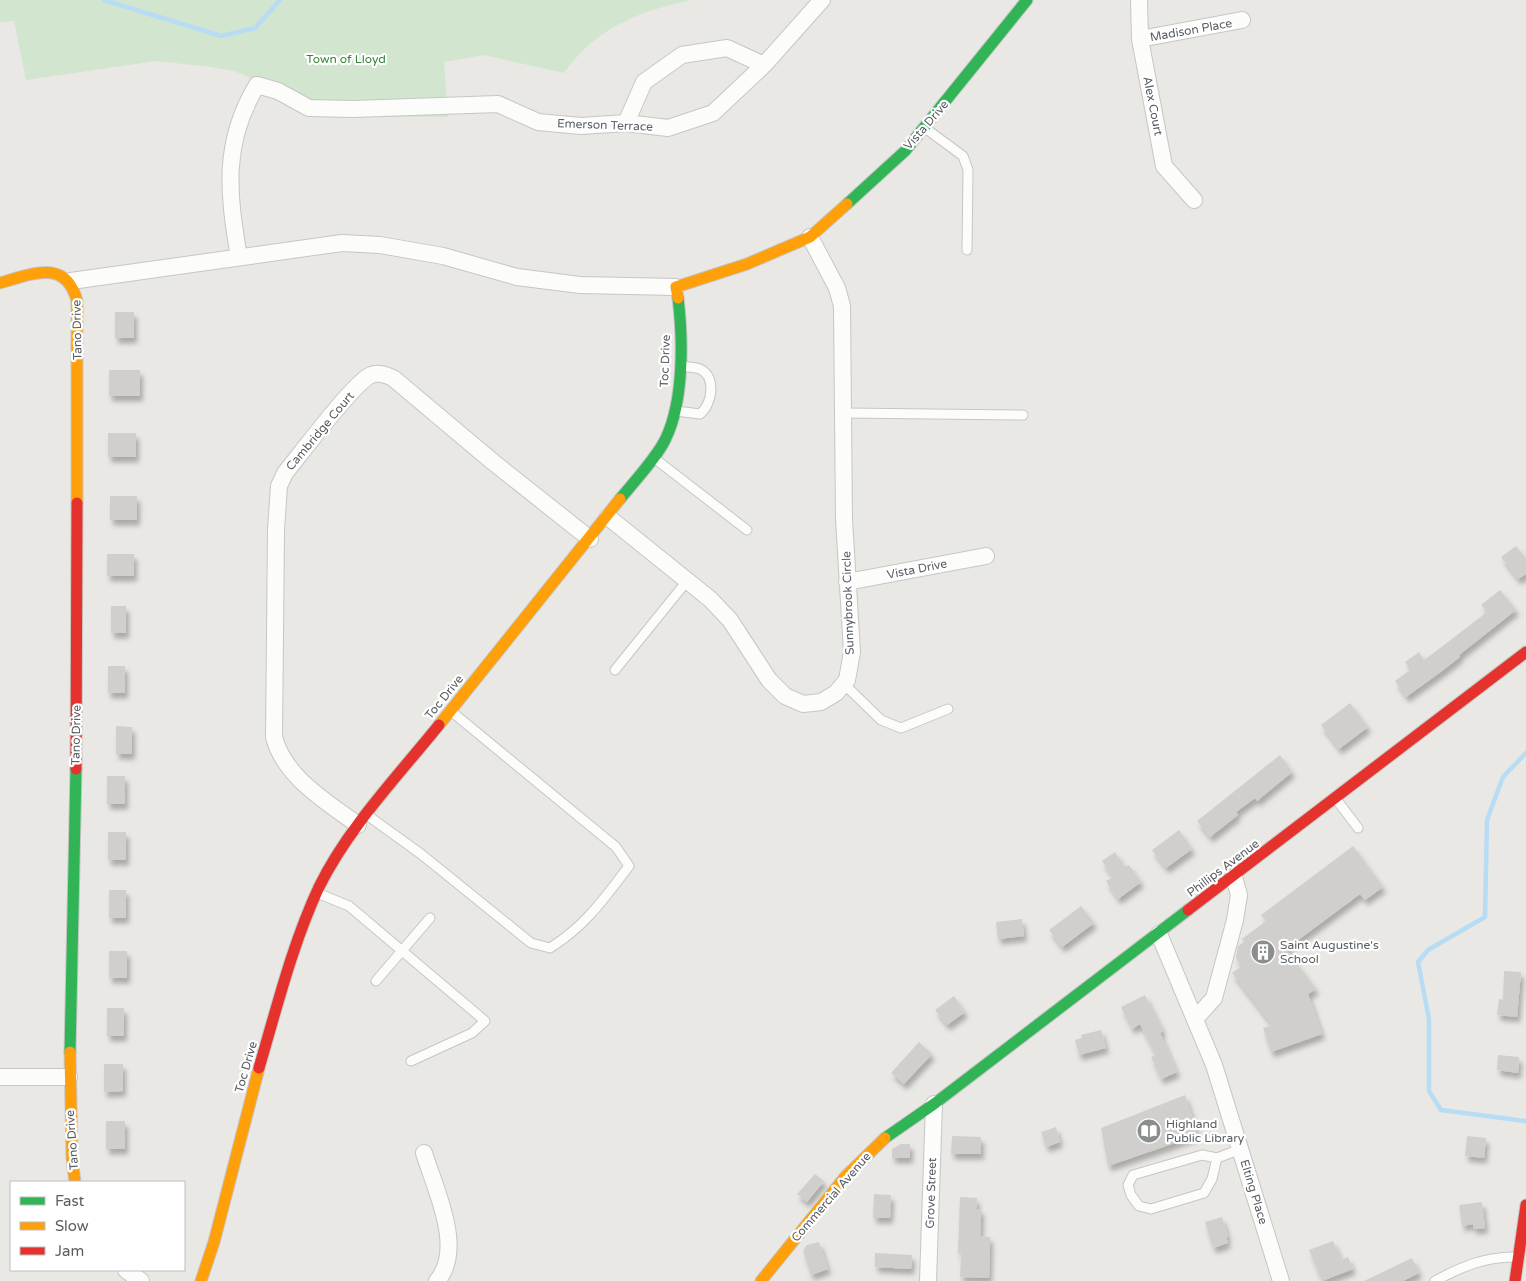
<svg xmlns="http://www.w3.org/2000/svg" width="1526" height="1281" font-family="'Varela Round',sans-serif">
  <style>
    .green { fill: #d2e5cf }
    .lines { fill: none; stroke-linecap: round; stroke-linejoin: round }
    .stream { stroke: #b7dcf4; stroke-width: 4.5 }
    .building { fill: #d0cfcd; filter: url(#shadow) }
    .lane-casing { stroke: #c6c6c6; stroke-width: 11 }
    .street-casing { stroke: #c6c6c6; stroke-width: 18 }
    .fast-casing { stroke: #c5c5c4; stroke-width: 13 }
    .slow-casing { stroke: #c5c5c4; stroke-width: 13 }
    .jam-casing { stroke: #c5c5c4; stroke-width: 13 }
    .lane { stroke: #fcfcfb; stroke-width: 9 }
    .street { stroke: #fcfcfb; stroke-width: 16 }
    .fast { stroke: #30b455; stroke-width: 11 }
    .slow { stroke: #ff9f0a; stroke-width: 11 }
    .jam { stroke: #e5322d; stroke-width: 11 }
    .labels { text-anchor: middle; dominant-baseline: central; stroke-width: 4.5; stroke-linejoin: round; paint-order: stroke }
    .street-label { font-size: 12px; fill: #595d61; stroke: #fff }
    .park-label { font-size: 12px; fill: #388239; stroke: #fff }
    .poi-label { font-size: 12px; fill: #595d61; stroke: #fff; text-anchor: start }
  </style>
  <defs>
    <filter id="shadow"><feDropShadow dx="3" dy="5.5" stdDeviation="2.5" flood-color="#0004"/></filter>
  </defs>
  <rect width="100%" height="100%" fill="#e9e8e4"/>
  <path class="green" d="M0 0H691C640 11 595 28 564 73L484 55 444 62 448 117H321L304 111 257 81 234 71 211 67 156 61 26 80 14 21 0 22Z"/>
  <g class="lines">
    <path class="stream" d="M104 0 221 36 255 28 280 0
      M1525 1121 1441 1110 1429 1091V1019L1418 962 1428 950 1485 917 1487 820 1503 777 1526 753"/>
  </g>
  <path class="building" d="M115 312H134V338H115Z
    M109 370H140V396H109Z
    M108 433H136V457H108Z
    M110 496H137V520H110Z
    M1516 546 1526 559V574L1518 579 1501 557Z
    M107 554H134V576H107Z
    M1500 590 1516 610 1459 655 1460 657 1442 671 1406 697 1395 681 1410 670 1405 662 1419 652 1424 660 1448 642 1487 612 1481 605Z
    M111 606H126V633H111Z
    M108 666H125V693H108Z
    M1350 703 1368 727 1339 749 1321 725Z
    M116 726 132 727V754H116Z
    M1280 755 1292 772 1257 801 1255 798 1236 812 1238 815 1210 837 1197 821Z
    M107 776H125V804H107Z
    M1179 830 1192 849 1166 868 1152 850Z
    M108 832H126V860H108Z
    M1353 846 1383 887 1365 900 1360 894 1286 949 1316 989 1308 994 1322 1034 1271 1052 1263 1028 1272 1025 1232 973 1242 966 1236 958 1238 946 1244 942 1242 939 1266 921 1261 915Z
    M1115 852 1125 867 1129 865 1141 882 1118 899 1106 881 1113 877 1102 861Z
    M109 890H126V918H109Z
    M1081 906 1094 923 1062 947 1049 930Z
    M1022 919 1024 936 998 939 996 922Z
    M109 951H127V978H109Z
    M1504 971 1521 972 1517 1017 1497 1015 1499 999 1503 1000Z
    M1145 995 1163 1031 1160 1033 1177 1072 1161 1079 1151 1057 1156 1055 1140 1024 1132 1029 1121 1007Z
    M954 996 965 1012 947 1025 935 1010Z
    M107 1008H124V1036H107Z
    M1101 1030 1106 1048 1079 1055 1075 1040 1082 1038 1081 1035Z
    M919 1042 932 1054 904 1084 891 1073Z
    M1498 1055 1519 1057 1518 1073 1497 1070Z
    M104 1064H123V1091L104 1092Z
    M1185 1095 1198 1135 1108 1166 1101 1128Z
    M106 1121H125V1149H106Z
    M1056 1127 1060 1142 1046 1147 1041 1132Z
    M952 1136 981 1137V1154H951Z
    M1467 1136 1486 1138 1484 1158 1465 1156Z
    M901 1144H910V1158H892V1149Z
    M815 1174 824 1181 807 1202 797 1194Z
    M874 1194 891 1195 890 1218H873Z
    M960 1197 977 1198 976 1209H981L980 1236 990 1237 989 1278 960 1277 961 1254 958 1253Z
    M1482 1202 1485 1228 1473 1229V1224L1462 1226 1459 1205Z
    M1222 1217 1228 1237H1226L1228 1243 1213 1248 1205 1222Z
    M1333 1241 1341 1260 1348 1257 1353 1269 1322 1281 1309 1250Z
    M819 1242 828 1269 811 1275 803 1251 807 1245Z
    M875 1253 912 1255 911 1269 875 1267Z
    M1412 1258 1419 1273 1403 1281H1364Z"/>
  <g class="lines">
    <defs>
      <path id="lane" d="M925 128 963 156 968 170 967 250
        M676 411 700 414C712 404 717 377 700 369 694 367 686 367 680 366
        M845 413 1023 415
        M654 458 747 530
        M615 670 687 581
        M844 684 881 720 901 728 948 709
        M1336 799 1358 828
        M367 815 421 854 531 943 550 948C585 926 604 899 629 866L616 847 452 712
        M317 893 349 906 485 1021 472 1033 411 1061
        M376 981 430 918
        M1217 1158 1212 1179 1204 1193 1151 1209 1139 1206 1131 1195 1128 1185 1133 1175 1202 1155 1217 1158 1241 1149
        M1435 1281C1461 1267 1486 1256 1517 1257"/>
      <path id="street" d="M1139 0 1140 39 1164 166 1194 200
        M1140 39 1242 20
        M626 123 644 82 682 55 727 48 764 65
        M239 257C228 193 222 143 257 85L278 91 309 108 353 109 498 104 538 122 581 126 626 123 668 128 713 113 764 65 822 0
        M71 281 342 243 380 245 443 256 517 277 580 285 676 287
        M608 517 710 599 730 620 769 680 785 696 803 704 821 702 836 693 847 680 852 652 844 519 842 306 837 288 810 237
        M847 582 986 556
        M358 825C327 802 284 777 274 737L276 530 279 486 285 473C300 455 354 382 371 375 379 372 386 375 393 378L493 462 590 539
        M1159 934 1214 1065 1281 1281
        M1195 1019 1214 998 1235 920 1239 895 1234 877
        M0 1077H69
        M424 1153C435 1189 465 1249 437 1281
        M126 1270 141 1281
        M928 1281 934 1104"/>
      <path id="fast" d="M847 204 905 151 1027 0
        M620 499C634 482 658 456 666 438 684 400 683 339 678 298
        M70 1052 76 769
        M885 1138 934 1104 1188 910"/>
      <path id="slow" d="M0 283C32 274 66 258 77 301V503
        M678 298 676 287 747 264 810 237 847 204
        M439 725 620 499
        M70 1052 72 1158 75 1182
        M201 1281 214 1242 259 1068
        M761 1281 845 1177 885 1138"/>
      <path id="jam" d="M76 769 77 503
        M1188 910 1526 652
        M259 1068C277 1007 292 945 319 887 348 828 397 777 439 725
        M1515 1281 1526 1205"/>
    </defs>
    <use href="#lane" class="lane-casing"/>
    <use href="#street" class="street-casing"/>
    <use href="#fast" class="fast-casing"/>
    <use href="#slow" class="slow-casing"/>
    <use href="#jam" class="jam-casing"/>
    <use href="#lane" class="lane"/>
    <use href="#street" class="street"/>
    <use href="#fast" class="fast"/>
    <use href="#slow" class="slow"/>
    <use href="#jam" class="jam"/>
  </g>
  <defs>
    <symbol id="building-disc" viewBox="-11 -11 22 22"><circle r="9.5" fill="#8b8e8f" stroke="#fff"/><path d="M-4-6H4V6H1V3H-1V6H-4ZM-2.5-4.3h1.7v1.8h-1.7ZM.8-4.3h1.7v1.8H.8ZM-2.5-1h1.7V.8h-1.7ZM.8-1h1.7V.8H.8Z" fill="#fff"/></symbol>
    <symbol id="library-disc" viewBox="-11 -11 22 22"><circle r="9.5" fill="#8b8e8f" stroke="#fff"/><path d="M-6-4Q-3-5.5-.7-3.5V5Q-3 3-6 4ZM6-4Q3-5.5 .7-3.5V5Q3 3 6 4Z" fill="#fff"/></symbol>
  </defs>
  <g fill-rule="evenodd">
    <use href="#building-disc" x="1249" y="938" width="28" height="28"/>
    <use href="#library-disc" x="1135" y="1117" width="28" height="28"/>
  </g>
  <g class="labels">
    <g class="street-label">
      <text transform="translate(1191 30) rotate(-10)">Madison Place</text>
      <text transform="translate(1153 106) rotate(79)">Alex Court</text>
      <text transform="translate(605 125) rotate(2)">Emerson Terrace</text>
      <text transform="translate(926 125) rotate(-49)">Vista Drive</text>
      <text transform="translate(77 330) rotate(-91)">Tano Drive</text>
      <text transform="translate(665 361) rotate(-88)">Toc Drive</text>
      <text transform="translate(320 431) rotate(-50)">Cambridge Court</text>
      <text transform="translate(917 569) rotate(-11)">Vista Drive</text>
      <text transform="translate(848 603) rotate(-92)">Sunnybrook Circle</text>
      <text transform="translate(444 697) rotate(-51)">Toc Drive</text>
      <text transform="translate(76 735) rotate(-89)">Tano Drive</text>
      <text transform="translate(1223 868) rotate(-37)">Phillips Avenue</text>
      <text transform="translate(246 1067) rotate(-74)">Toc Drive</text>
      <text transform="translate(72 1140) rotate(-94)">Tano Drive</text>
      <text transform="translate(1254 1192) rotate(73)">Elting Place</text>
      <text transform="translate(931 1193) rotate(-88)">Grove Street</text>
      <text transform="translate(831 1197) rotate(-49)">Commercial Avenue</text>
    </g>
    <g class="park-label">
      <text x="346" y="59">Town of Lloyd</text>
    </g>
    <g class="poi-label">
      <text x="1280" y="945">Saint Augustine's<tspan x="1280" dy="14">School</tspan></text>
      <text x="1166" y="1124">Highland<tspan x="1166" dy="14">Public Library</tspan></text>
    </g>
  </g>
  <rect x="10" y="1181" width="175" height="90" fill="#ffffff" stroke="#bdbec0"/>
  <rect x="20" y="1197" width="25" height="8" fill="#30b455" stroke="#bdbec0"/>
  <text x="55" y="1206" font-size="15" fill="#595d61">Fast</text>
  <rect x="20" y="1222" width="25" height="8" fill="#ff9f0a" stroke="#bdbec0"/>
  <text x="55" y="1231" font-size="15" fill="#595d61">Slow</text>
  <rect x="20" y="1247" width="25" height="8" fill="#e5322d" stroke="#bdbec0"/>
  <text x="55" y="1256" font-size="15" fill="#595d61">Jam</text>
</svg>
